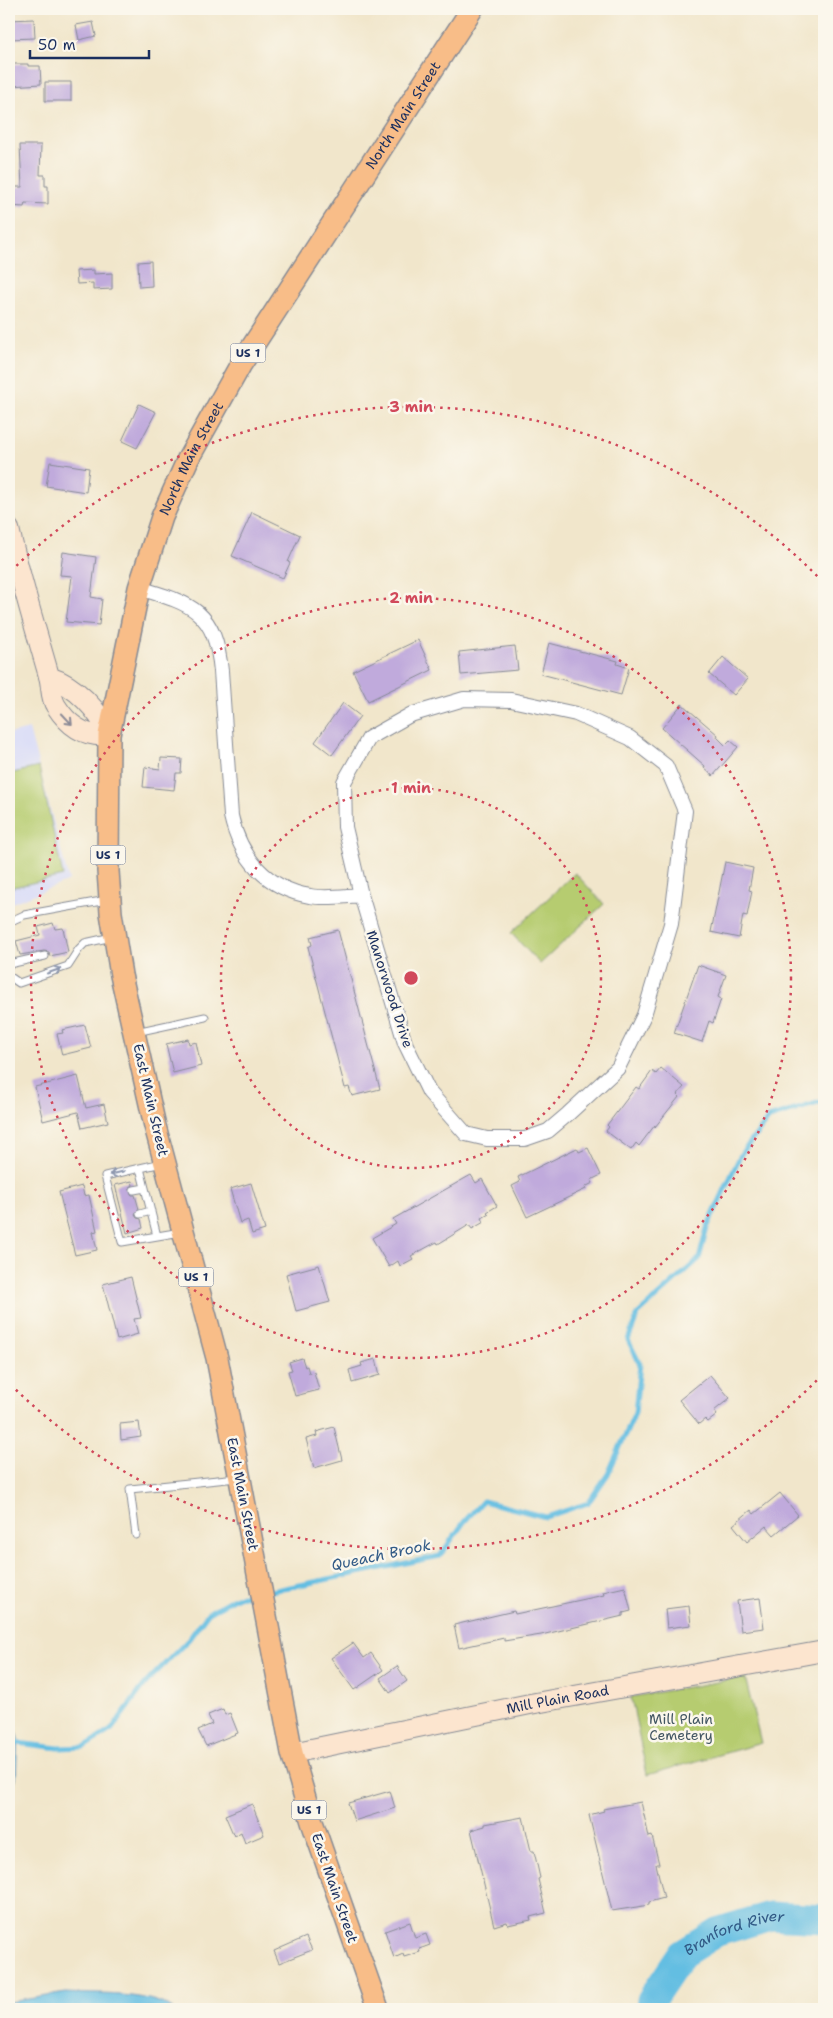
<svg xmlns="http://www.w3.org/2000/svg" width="833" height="2018" font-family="'Shantell Sans',sans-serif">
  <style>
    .built { fill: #d4d8f9 }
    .green { fill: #b6cc70; stroke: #687e67 }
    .water { fill: #64bee2; stroke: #4076a0 }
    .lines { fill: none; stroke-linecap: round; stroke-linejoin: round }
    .stream { stroke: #64bee2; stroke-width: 5 }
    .river { stroke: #64bee2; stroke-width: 29 }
    .building { fill: #c0aadc }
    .lane-casing { stroke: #868a94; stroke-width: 9 }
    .street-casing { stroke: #868a94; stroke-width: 16 }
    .secondary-casing { stroke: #868a94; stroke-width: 22 }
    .primary-casing { stroke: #868a94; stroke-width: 24 }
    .lane { stroke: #fff; stroke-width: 7 }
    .street { stroke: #fff; stroke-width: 14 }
    .secondary { stroke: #fce5cf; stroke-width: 20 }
    .primary { stroke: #f8bd88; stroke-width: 21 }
    .oneway { stroke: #8c8a96 }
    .oneway2 { stroke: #8d97ae }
    .ring { fill: none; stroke: #d1495b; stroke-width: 2.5; stroke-dasharray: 2.5 5 }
    .labels { text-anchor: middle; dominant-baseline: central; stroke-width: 5; stroke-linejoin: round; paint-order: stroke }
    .shield { fill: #fbf7ec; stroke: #5e6b89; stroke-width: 1 }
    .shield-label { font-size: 12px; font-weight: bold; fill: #1b2f5e }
    .street-label { font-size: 14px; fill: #1b2f5e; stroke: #fbf7ec }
    .park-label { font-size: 14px; fill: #425662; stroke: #fbf7ec }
    .water-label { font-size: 15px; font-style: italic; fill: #315a86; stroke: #fbf7ec }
    .centre { fill: #d1495b; stroke: #fbf7ec; stroke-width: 2.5 }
    .ring-label { font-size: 15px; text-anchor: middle; font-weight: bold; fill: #d1495b; stroke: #fbf7ec; stroke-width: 5; stroke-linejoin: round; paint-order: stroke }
  </style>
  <rect width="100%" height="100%" fill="#fbf7ec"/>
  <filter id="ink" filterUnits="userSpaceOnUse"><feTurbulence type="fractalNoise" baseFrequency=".02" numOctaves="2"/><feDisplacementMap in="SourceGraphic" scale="10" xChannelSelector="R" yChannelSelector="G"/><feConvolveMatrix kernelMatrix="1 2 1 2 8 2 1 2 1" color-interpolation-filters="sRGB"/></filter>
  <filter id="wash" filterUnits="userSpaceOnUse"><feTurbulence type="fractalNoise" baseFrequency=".0096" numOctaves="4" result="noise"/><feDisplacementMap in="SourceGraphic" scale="20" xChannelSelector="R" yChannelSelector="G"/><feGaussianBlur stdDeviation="1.12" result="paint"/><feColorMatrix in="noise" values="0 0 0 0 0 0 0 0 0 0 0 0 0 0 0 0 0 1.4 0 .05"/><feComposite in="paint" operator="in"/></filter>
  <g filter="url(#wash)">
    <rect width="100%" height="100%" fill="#f1e6cb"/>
    <path class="built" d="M29 729 69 881 9 904V734Z"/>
    <path class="green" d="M39 767 63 876 9 888V774Z
      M575 873 604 904 540 964 511 933Z
      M745 1677 761 1743 647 1775 631 1697Z"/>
    <path class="water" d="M9 1721 18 1735 16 1779 9 1787Z
      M66 1993C96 1995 147 1991 173 2009H9V2002Z"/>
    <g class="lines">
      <path class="stream" d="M266 1592 440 1556 464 1522 483 1501 546 1517 588 1503 608 1474 635 1413 640 1364 628 1340 638 1314 699 1259 707 1228 741 1154 769 1118 824 1101
        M9 1742 59 1748 84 1747 111 1730 145 1684 189 1639 208 1613 236 1597 258 1594"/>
      <path class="river" id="s1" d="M650 2009 651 2000 682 1954 717 1932 770 1916 824 1919"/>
    </g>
    <g id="blocks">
      <path class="building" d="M34 19 35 38 9 39V20Z
        M93 22 96 36 79 40 76 25Z
        M10 64H28V66H40L41 84 11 86Z
        M45 82H71V101H45Z
        M20 145H41L40 175H45V186H48V204L25 203 24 207 9 206V187H22Z
        M151 261 152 286 139 287 138 262Z
        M94 270V274L112 273V289L93 290V283L77 284 76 271Z
        M139 404 156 412 137 448 122 441Z
        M50 462 89 468 86 492 46 486Z
        M252 512 300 535 288 562 290 563 283 578 232 556Z
        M63 552 96 557 91 597 102 599 99 625 66 622 72 576 60 575Z
        M418 640 432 670 368 701 353 671Z
        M549 643 618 661 617 664 629 668 621 695 541 674Z
        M515 646 518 670 461 675 459 652Z
        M723 657 748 679 734 695 709 674Z
        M343 703 360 716 332 755 315 742Z
        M682 704 718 735 717 737 725 745 730 740 738 747 713 776 704 768 705 766 662 728Z
        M161 758 182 759 181 773H176L174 790 143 787 145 767 160 769Z
        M725 862 753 868 749 890 752 891 747 916 743 915 739 938 711 932Z
        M53 923 55 929 63 928 68 952 50 956 49 952 44 951 20 955 16 941 40 935 38 927Z
        M338 930 380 1089 352 1096 349 1087 345 1088 308 947 312 945 310 937Z
        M698 965 726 975 718 997 721 999 713 1023 709 1021 702 1042 674 1033Z
        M85 1025 91 1048 62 1055 57 1034 63 1033 62 1030Z
        M188 1039 189 1044 196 1042 201 1066 173 1073 166 1044Z
        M661 1068 684 1087 677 1095 679 1097 655 1127V1125L639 1146 636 1143 631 1150 606 1131 609 1127 607 1125 636 1087 639 1089 652 1071 656 1074Z
        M78 1076 86 1108 104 1104 108 1122 82 1128 78 1112 43 1121 35 1087Z
        M577 1148 579 1152 588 1148 601 1175 591 1180 593 1183 585 1187 586 1189 527 1217 512 1186 520 1182 518 1177Z
        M471 1175 476 1183 482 1179 497 1206 487 1212 489 1214 482 1218 484 1222 472 1229 469 1225 438 1244 437 1242 433 1244 411 1256 413 1259 400 1266 398 1261 389 1267 372 1238 396 1224 393 1219Z
        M132 1181 133 1185 129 1188V1191L132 1195H135L139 1209 135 1215 137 1218 141 1219 143 1228 127 1233 115 1185Z
        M251 1183 265 1230 252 1234 248 1220 240 1223 230 1189Z
        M82 1186 84 1196 89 1195 97 1231 93 1232 97 1250 75 1255 59 1192Z
        M319 1265 330 1302 296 1311 286 1274Z
        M131 1277 141 1318 134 1319 138 1334 117 1340 103 1284Z
        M302 1358 305 1367 307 1366 309 1373 314 1372 319 1390 295 1396 288 1371 292 1370 289 1362Z
        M376 1359 380 1375 352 1383 349 1370 362 1366 361 1363Z
        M710 1375 730 1398 714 1411 717 1415 708 1422 705 1419 699 1424 679 1400Z
        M139 1422 141 1437 121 1440 120 1424Z
        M334 1427 342 1460 314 1468 306 1439 317 1436 316 1432Z
        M780 1493 798 1515 774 1535 766 1526 747 1542 733 1525 751 1510 754 1514Z
        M625 1587 631 1611 623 1613V1616L541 1635 504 1641V1638L459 1648 454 1625 514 1611 515 1614 604 1595 603 1592Z
        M760 1598 764 1628 741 1631 737 1601Z
        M689 1606 691 1625 667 1628 665 1609Z
        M353 1643 364 1658 371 1653 383 1670 354 1690 331 1658Z
        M397 1666 407 1681 390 1693 380 1678Z
        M223 1709 225 1715 230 1713 238 1733 206 1746 198 1730 212 1724 208 1715Z
        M390 1791 395 1808 354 1821 348 1803Z
        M641 1802 649 1837 652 1836 659 1864H656L664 1898 649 1902V1905L612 1911 589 1815 604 1811 603 1809Z
        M252 1804 264 1835 245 1843 241 1832 234 1836 225 1815Z
        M523 1817 531 1851H534L540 1878 538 1879 546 1913 530 1917 531 1920 508 1925 507 1922 494 1926 471 1830 485 1826V1824Z
        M410 1922 415 1938 426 1934 430 1945 419 1949 420 1952 404 1957 403 1954 394 1958 385 1931Z
        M306 1937 312 1950 279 1963 274 1951Z"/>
    </g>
  </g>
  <g filter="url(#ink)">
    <use href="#blocks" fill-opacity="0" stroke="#868a94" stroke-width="1"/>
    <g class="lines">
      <defs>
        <path id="lane" d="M9 922 24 915 107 900
          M9 964 45 956
          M9 976 19 983 68 966 79 949 85 943 112 937
          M136 1032 205 1017
          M162 1163 105 1176 122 1242 181 1232
          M140 1168 157 1236
          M134 1190 145 1188
          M140 1214 151 1211
          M136 1535 130 1489 237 1478"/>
        <path id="street" d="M139 588C192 604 215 610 221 671L231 816C240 857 267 889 310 896 326 899 344 896 361 895L405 1043 429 1092 466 1134 487 1139H525L548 1131 568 1114 618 1068 644 1015 671 924 685 811 666 766 630 738 576 714 511 700 464 699 410 715 369 738 344 782 345 827 361 895"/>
        <g id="secondary">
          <path d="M9 529C20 578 35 627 49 676 52 686 50 697 56 706 68 725 85 738 109 735 99 710 75 685 49 677"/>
          <path id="s2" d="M292 1753 530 1704 824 1651"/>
        </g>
        <g id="primary">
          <path id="s3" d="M378 2009 312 1822 292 1753 217 1358 155 1126 121 975 111 913 108 871 109 735 139 588 162 517 188 459 241 364 472 9"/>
        </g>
      </defs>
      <use href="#lane" class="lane-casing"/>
      <use href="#street" class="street-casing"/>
      <use href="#secondary" class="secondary-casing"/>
      <use href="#primary" class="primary-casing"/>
      <use href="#lane" class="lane"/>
      <use href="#street" class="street"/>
      <use href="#secondary" class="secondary"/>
      <use href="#primary" class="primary"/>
    </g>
    <defs><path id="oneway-shaft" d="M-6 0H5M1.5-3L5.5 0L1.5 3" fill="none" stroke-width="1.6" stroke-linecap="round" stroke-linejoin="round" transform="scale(1.25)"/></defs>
    <use class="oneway" href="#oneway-shaft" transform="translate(67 719) rotate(47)"/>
    <g class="oneway2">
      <use href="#oneway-shaft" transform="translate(54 971) rotate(-19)"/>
      <use href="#oneway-shaft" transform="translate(117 1173) rotate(167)"/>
    </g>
  </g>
  <g class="ring">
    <circle cx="411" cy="978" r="190"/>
    <circle cx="411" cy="978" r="380"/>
    <path d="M822 1375A571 571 0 0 1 11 1385M11 571A571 571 0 0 1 822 581"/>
  </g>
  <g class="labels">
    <g class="shield">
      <rect x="230.5" y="343.5" width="35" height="19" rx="4"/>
      <rect x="90.5" y="845.5" width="35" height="19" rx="4"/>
      <rect x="178.5" y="1267.5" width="35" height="19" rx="4"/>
      <rect x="291.5" y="1800.5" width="35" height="19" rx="4"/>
    </g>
    <g class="shield-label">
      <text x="248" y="353">US 1</text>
      <text x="108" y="855">US 1</text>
      <text x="196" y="1277">US 1</text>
      <text x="309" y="1810">US 1</text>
    </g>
    <g class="street-label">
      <text stroke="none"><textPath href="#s3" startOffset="2002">North Main Street</textPath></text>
      <text stroke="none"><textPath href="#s3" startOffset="1598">North Main Street</textPath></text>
      <text transform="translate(390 989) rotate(72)">Manorwood Drive</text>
      <text transform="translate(151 1100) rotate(77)">East Main Street</text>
      <text transform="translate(243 1494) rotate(79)">East Main Street</text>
      <text stroke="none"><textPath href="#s2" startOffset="271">Mill Plain Road</textPath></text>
      <text transform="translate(335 1888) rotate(71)">East Main Street</text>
    </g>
    <g class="park-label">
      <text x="681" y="1719">Mill Plain<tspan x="681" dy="16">Cemetery</tspan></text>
    </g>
    <g class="water-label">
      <text transform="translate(381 1555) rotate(-12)">Queach Brook</text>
      <text stroke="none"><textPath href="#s1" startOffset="122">Branford River</textPath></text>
    </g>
  </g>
  <circle cx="411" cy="978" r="8" class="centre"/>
  <g class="ring-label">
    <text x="411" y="412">3 min</text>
    <text x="411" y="603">2 min</text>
    <text x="411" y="793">1 min</text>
  </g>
  <rect width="833" height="2018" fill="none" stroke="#fbf7ec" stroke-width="30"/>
  <path d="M30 50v8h119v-8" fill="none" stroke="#1b2f5e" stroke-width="2.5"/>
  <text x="38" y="50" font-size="15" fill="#1b2f5e" stroke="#fbf7ec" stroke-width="4" paint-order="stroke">50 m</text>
</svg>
